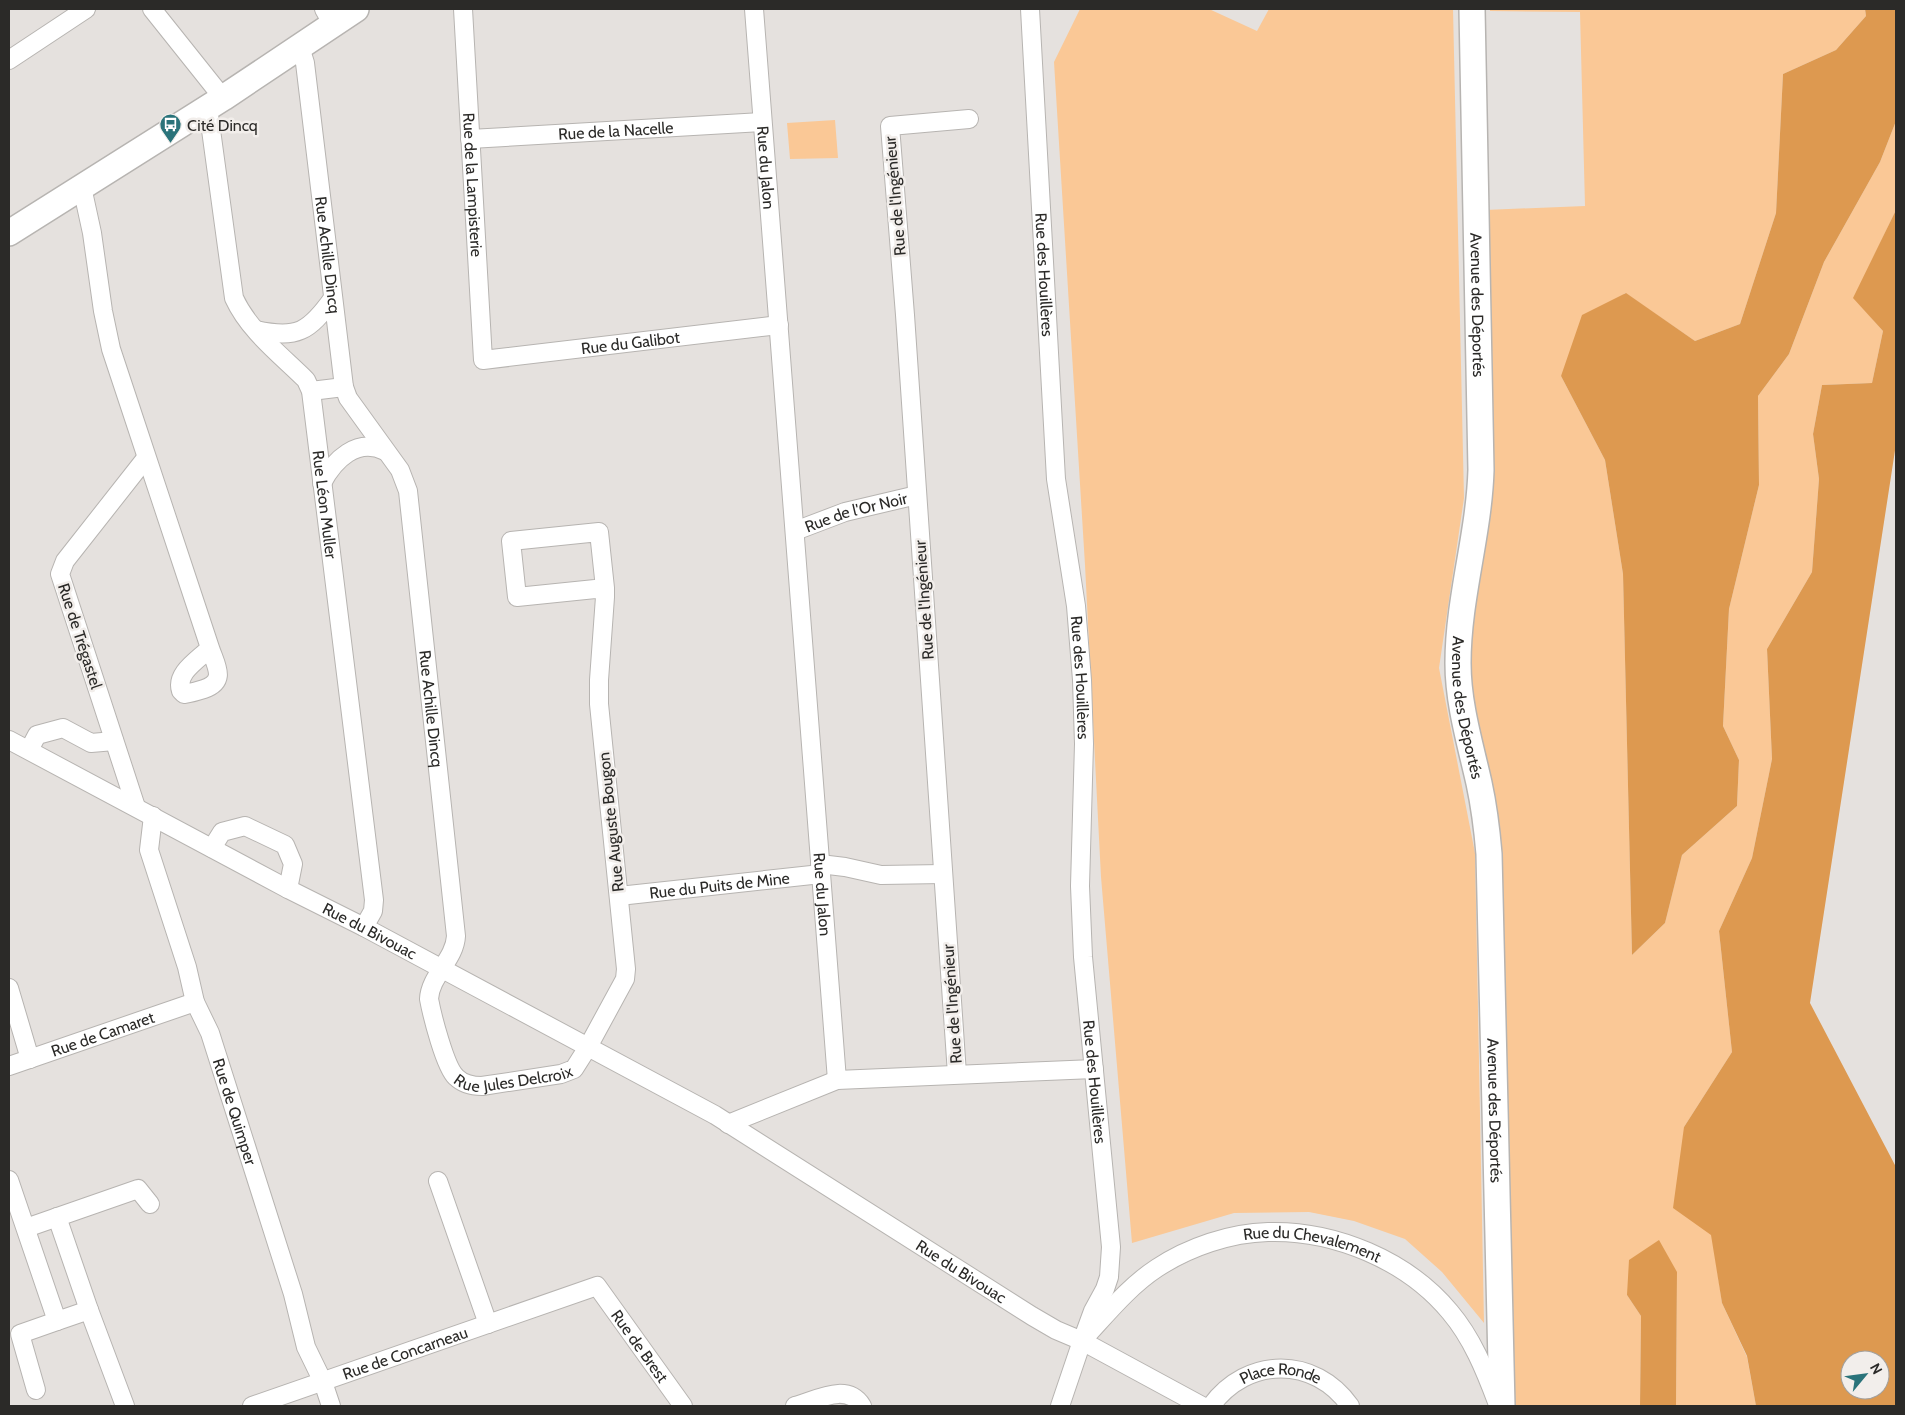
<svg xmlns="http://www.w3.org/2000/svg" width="1905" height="1415" font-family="Cabin,sans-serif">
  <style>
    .green { fill: #fac896 }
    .forest { fill: #dd9950; fill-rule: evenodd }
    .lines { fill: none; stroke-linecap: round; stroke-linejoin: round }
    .street-casing { stroke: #b7b4b1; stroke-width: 20 }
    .secondary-casing { stroke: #b7b4b1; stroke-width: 28 }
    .street { stroke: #fff; stroke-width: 18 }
    .secondary { stroke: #fff; stroke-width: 25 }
    .labels { text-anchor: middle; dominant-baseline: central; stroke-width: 5; stroke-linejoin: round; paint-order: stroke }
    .poi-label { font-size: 16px; fill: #2b2a28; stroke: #f2eeeb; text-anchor: start }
    .street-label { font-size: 16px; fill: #2b2a28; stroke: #f2eeeb }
  </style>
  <rect width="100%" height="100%" fill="#e5e1de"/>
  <path class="green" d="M1080 9H1209L1257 31 1269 9H1453L1464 498 1439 668 1475 853 1484 1323 1442 1272 1405 1239 1354 1221 1309 1212 1234 1213 1132 1243 1101 877 1085 565 1054 62Z
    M1490 9H1865L1866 16 1836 50 1783 74 1776 213 1740 324 1695 341 1625 293 1561 376 1605 460 1623 574 1632 955 1665 923 1682 855 1737 806 1739 760 1723 726 1729 609 1759 485 1758 396 1789 354 1824 262 1880 162 1896 121V210L1854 298 1883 331 1872 383 1822 385 1813 434 1819 479 1812 572 1767 649 1772 759 1752 858 1719 931 1732 1052 1684 1127 1712 1235 1722 1303 1747 1357 1756 1406H1676L1677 1272 1627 1295 1641 1316 1640 1406H1513L1465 661 1485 210 1585 206 1580 12 1490 11Z
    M835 120 838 158 790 159 787 123Z"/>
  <path class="forest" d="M1865 9H1896V121L1880 162 1824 262 1789 354 1758 396 1759 485 1729 609 1723 726 1739 760 1737 806 1682 855 1665 923 1632 955 1623 574 1605 460 1561 376 1582 315 1626 293 1695 341 1740 324 1776 213 1783 74 1836 50 1866 16Z
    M1896 210V444L1810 1003 1896 1167V1406H1756L1747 1356 1722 1303 1711 1235 1673 1208 1684 1127 1732 1052 1719 931 1752 858 1772 759 1767 649 1812 572 1819 479 1813 434 1822 385 1872 383 1883 331 1853 298ZM1850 1360H1880V1390H1850Z
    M1659 1240 1677 1272 1676 1406H1640L1641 1316 1627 1295 1629 1260Z"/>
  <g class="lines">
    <defs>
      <g id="street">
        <path d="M152 9 223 98"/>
        <path d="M324 9 333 25"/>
        <path id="s1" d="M463 9 483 360 779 325"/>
        <path id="s2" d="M754 9 837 1080"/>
        <path id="s3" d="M1030 9 1056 479 1076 606 1082 680 1084 744 1080 886 1083 957 1111 1247 1109 1277 1105 1289 1093 1311 1082 1341 1060 1406"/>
        <path id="s4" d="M300 47 305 63 344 387 348 398 400 470 408 491 456 936C455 959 430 976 429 999 432 1015 445 1067 456 1077 463 1084 472 1086 482 1086L561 1074 574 1069 588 1047 625 979 626 969 599 704V680L605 597V588L599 532 511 541 517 597 605 588"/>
        <path d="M9 60 86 9"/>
        <path id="s5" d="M208 108 234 298C249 331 281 355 306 380L311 391 374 900 373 911 364 927"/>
        <path id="s6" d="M470 139 762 122"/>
        <path d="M82 187 92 233 103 311 111 349 210 648C216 666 227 681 204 689 198 691 191 693 184 694L181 691C175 673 198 660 210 648"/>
        <path d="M256 330C297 339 309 332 333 298"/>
        <path d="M311 391 344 387"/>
        <path d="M322 483C334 460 357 437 385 451"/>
        <path id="s7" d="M795 531 845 512 917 495"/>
        <path id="s8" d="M9 740 288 889 364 927 715 1115 1032 1316 1056 1330 1082 1341 1202 1406"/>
        <path d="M29 750 37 735 63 728 91 743 114 741"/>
        <path d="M136 807 60 574 65 561 146 458"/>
        <path id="s9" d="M153 816 149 850 187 967 195 1002 210 1033 293 1294 306 1347 323 1382 331 1406"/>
        <path d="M212 848 222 832 245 826 285 845 293 864 288 889"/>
        <path d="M820 864 845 867 881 875 943 874"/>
        <path id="s10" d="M619 896 821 874"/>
        <path d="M9 988 30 1059"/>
        <path id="s11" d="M9 1066 195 1002"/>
        <path d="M957 1074 905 315 890 126 969 119"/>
        <path d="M728 1124 837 1080 1094 1069"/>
        <path d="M9 1180 57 1321 89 1310 125 1406"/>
        <path d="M438 1181 488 1324"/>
        <path d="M57 1217 89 1310"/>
        <path d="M26 1228 138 1189 150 1204"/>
        <path id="s12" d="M1089 1333C1110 1310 1131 1285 1157 1268 1189 1247 1230 1233 1268 1232 1334 1230 1407 1260 1450 1312 1472 1338 1485 1370 1497 1402"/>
        <path d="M36 1390 20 1334 57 1321"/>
        <path id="s13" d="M252 1406 597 1286 683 1406"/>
        <path d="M795 1406C817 1400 847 1382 862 1406"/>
        <path id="s14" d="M1211 1406C1247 1356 1315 1356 1350 1406"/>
      </g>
      <g id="secondary">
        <path id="s15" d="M1472 9 1481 470C1479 535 1458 598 1458 663 1458 704 1470 743 1479 783 1484 806 1487 830 1489 854L1502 1406"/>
        <path d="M9 233 223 98 356 9"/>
      </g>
    </defs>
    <use href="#street" class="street-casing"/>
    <use href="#secondary" class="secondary-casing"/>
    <use href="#street" class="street"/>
    <use href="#secondary" class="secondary"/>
  </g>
  <defs>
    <symbol id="bus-pin" viewBox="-11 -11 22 30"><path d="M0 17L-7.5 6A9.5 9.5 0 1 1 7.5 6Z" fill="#2a737a" stroke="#f2eeeb"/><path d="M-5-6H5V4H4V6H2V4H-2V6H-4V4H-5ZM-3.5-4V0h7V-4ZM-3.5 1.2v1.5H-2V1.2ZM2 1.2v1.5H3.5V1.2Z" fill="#fff"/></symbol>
  </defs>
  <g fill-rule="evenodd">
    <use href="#bus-pin" x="158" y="112" width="25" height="34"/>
  </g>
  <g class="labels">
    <g class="poi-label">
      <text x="187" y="125">Cité Dincq</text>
    </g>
    <g class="street-label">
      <text stroke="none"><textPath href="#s6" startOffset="146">Rue de la Nacelle</textPath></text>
      <text stroke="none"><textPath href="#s2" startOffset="159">Rue du Jalon</textPath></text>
      <text stroke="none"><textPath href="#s1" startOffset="176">Rue de la Lampisterie</textPath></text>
      <text transform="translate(895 196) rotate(-95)">Rue de l'Ingénieur</text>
      <text stroke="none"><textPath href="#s4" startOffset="210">Rue Achille Dincq</textPath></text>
      <text stroke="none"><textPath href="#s3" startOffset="266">Rue des Houillères</textPath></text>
      <text stroke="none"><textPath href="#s15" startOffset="296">Avenue des Déportés</textPath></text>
      <text stroke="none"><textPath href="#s1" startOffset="500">Rue du Galibot</textPath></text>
      <text stroke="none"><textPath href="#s5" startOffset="428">Rue Léon Muller</textPath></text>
      <text stroke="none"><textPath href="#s7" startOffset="64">Rue de l'Or Noir</textPath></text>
      <text transform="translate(924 600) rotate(-94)">Rue de l'Ingénieur</text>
      <text transform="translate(80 636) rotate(72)">Rue de Trégastel</text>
      <text stroke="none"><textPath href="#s3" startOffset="671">Rue des Houillères</textPath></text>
      <text stroke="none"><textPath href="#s15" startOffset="701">Avenue des Déportés</textPath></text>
      <text stroke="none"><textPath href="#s4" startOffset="685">Rue Achille Dincq</textPath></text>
      <text transform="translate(611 822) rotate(-96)">Rue Auguste Bougon</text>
      <text stroke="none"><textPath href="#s10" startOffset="101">Rue du Puits de Mine</textPath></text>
      <text stroke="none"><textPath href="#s2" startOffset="888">Rue du Jalon</textPath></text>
      <text stroke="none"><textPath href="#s8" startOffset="408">Rue du Bivouac</textPath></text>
      <text transform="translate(952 1004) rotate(-94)">Rue de l'Ingénieur</text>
      <text stroke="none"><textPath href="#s11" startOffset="99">Rue de Camaret</textPath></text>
      <text stroke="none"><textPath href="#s4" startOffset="1126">Rue Jules Delcroix</textPath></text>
      <text stroke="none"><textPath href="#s3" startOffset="1076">Rue des Houillères</textPath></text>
      <text stroke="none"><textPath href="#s15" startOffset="1106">Avenue des Déportés</textPath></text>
      <text stroke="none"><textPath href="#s9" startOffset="310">Rue de Quimper</textPath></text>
      <text stroke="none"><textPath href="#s12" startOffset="258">Rue du Chevalement</textPath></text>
      <text stroke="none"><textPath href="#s8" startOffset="1091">Rue du Bivouac</textPath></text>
      <text stroke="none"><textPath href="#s13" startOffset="439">Rue de Brest</textPath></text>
      <text stroke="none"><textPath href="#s13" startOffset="162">Rue de Concarneau</textPath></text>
      <text stroke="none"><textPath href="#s14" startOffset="82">Place Ronde</textPath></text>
    </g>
  </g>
  <rect width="1905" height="1415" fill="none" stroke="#2b2a28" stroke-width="20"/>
  <g transform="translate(1865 1375) rotate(61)"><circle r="24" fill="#f2eeeb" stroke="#a2a09d"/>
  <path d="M0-4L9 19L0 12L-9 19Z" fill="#2a737a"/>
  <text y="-8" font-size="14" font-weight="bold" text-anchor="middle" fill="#2b2a28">N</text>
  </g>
</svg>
